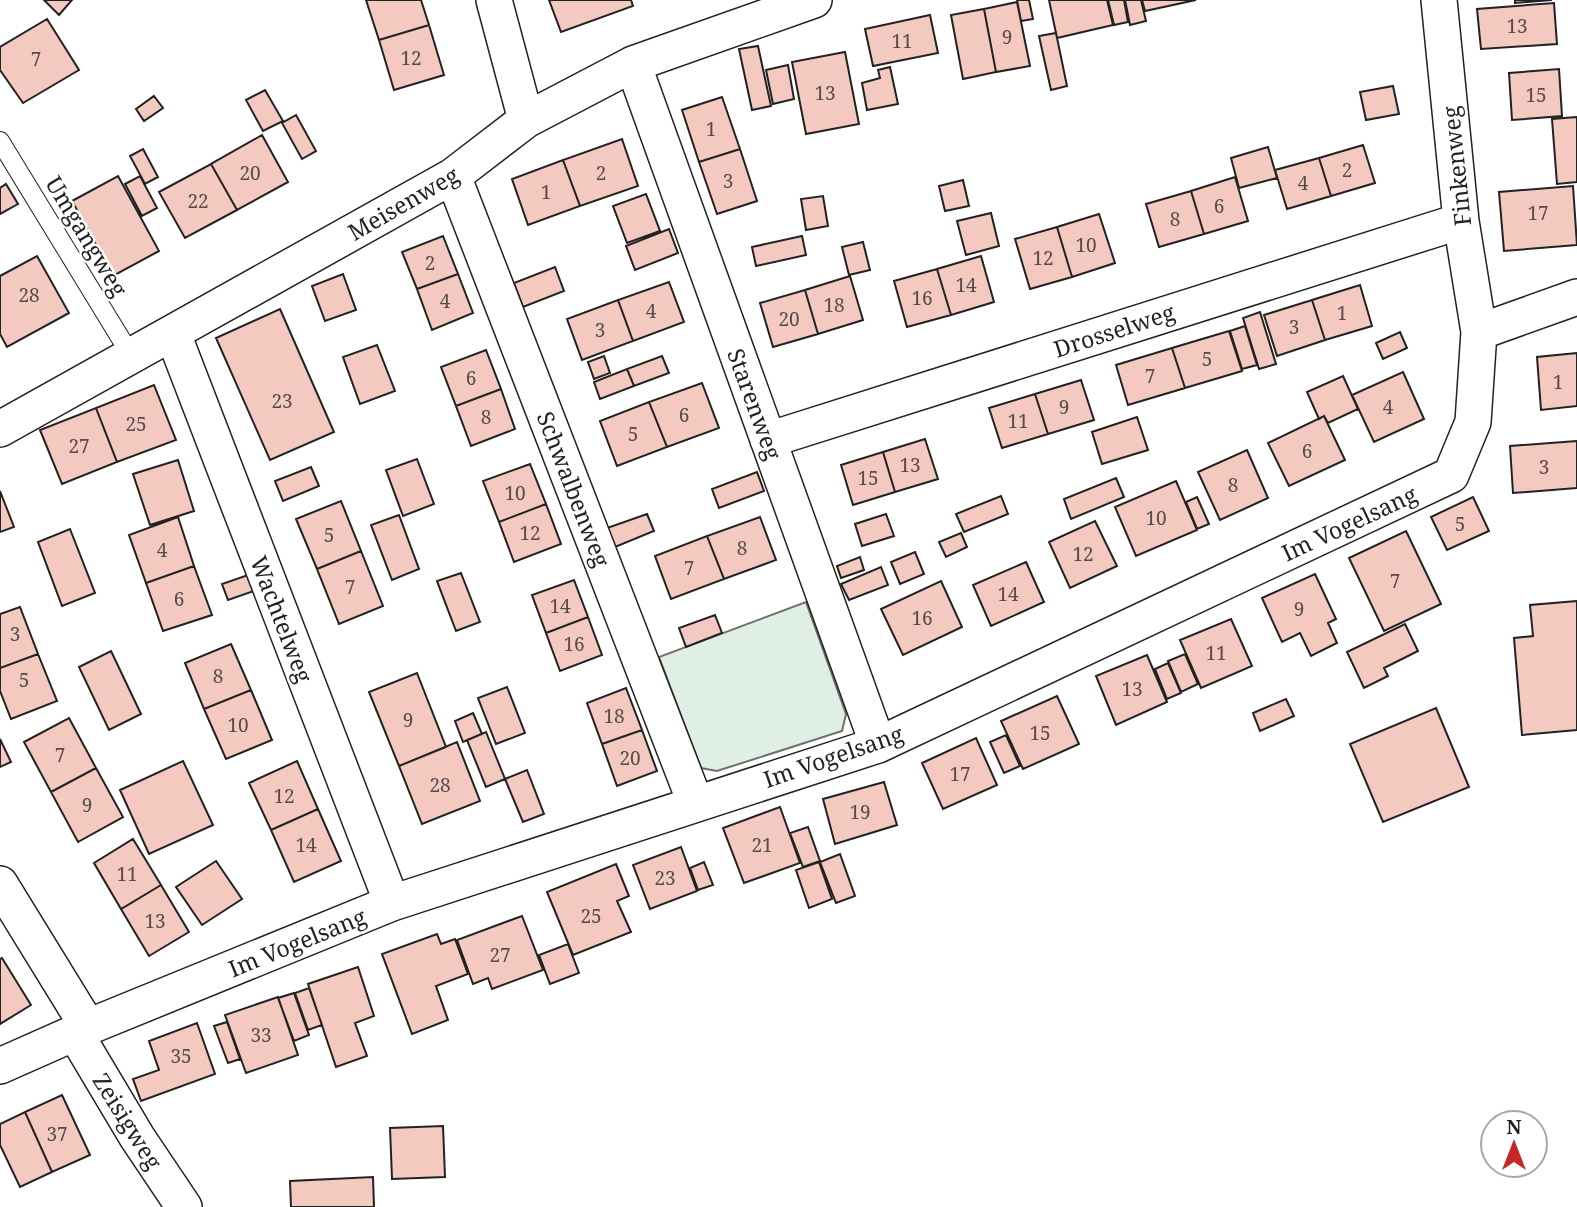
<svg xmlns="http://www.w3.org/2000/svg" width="1577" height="1207" font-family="'Noto Serif',serif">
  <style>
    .green { fill: #e0efe3; stroke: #6f6f6f; stroke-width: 2 }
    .building { fill: #f3c9c0; stroke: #222; stroke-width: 2 }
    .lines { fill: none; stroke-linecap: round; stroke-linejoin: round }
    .lane-casing { stroke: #222; stroke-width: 20 }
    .street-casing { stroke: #222; stroke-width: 38 }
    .lane { stroke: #fff; stroke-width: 18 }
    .street { stroke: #fff; stroke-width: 35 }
    .labels { text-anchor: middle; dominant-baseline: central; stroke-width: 5; stroke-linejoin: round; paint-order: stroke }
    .number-label { font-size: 19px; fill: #564c4a }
    .street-label { font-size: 23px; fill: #222; stroke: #fff }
  </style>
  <rect width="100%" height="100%" fill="#fff"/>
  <path class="green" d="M806 602 846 714 842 731 717 771 701 768 659 657Z"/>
  <path class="building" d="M44 0H72L59 15Z
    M366 0H421L429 25 379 40Z
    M549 0H631L633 6 561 32Z
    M1017 0H1029L1033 19 1021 21Z
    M1049 0H1107L1113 25 1057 38Z
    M1108 0H1124L1128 22 1114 25Z
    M1125 0H1141L1146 21 1130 25Z
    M1142 0H1196L1145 11Z
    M1515 0H1552L1515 3Z
    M1017 2 1030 66 996 72 984 9Z
    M1554 3 1557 44 1481 49 1477 9Z
    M984 9 996 72 963 79 951 15Z
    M930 15 938 53 873 66 865 29Z
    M47 19 79 70 23 103 0 70V47Z
    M429 25 444 75 394 90 379 40Z
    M1056 33 1067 86 1051 90 1039 36Z
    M758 46 771 106 752 110 739 49Z
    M845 52 859 124 806 134 792 62Z
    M788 65 794 99 773 104 766 70Z
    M890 67 898 104 867 110 862 83 880 78 878 70Z
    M1559 69 1562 116 1512 120 1509 73Z
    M1393 86 1399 114 1366 120 1360 92Z
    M265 90 283 121 263 131 246 100Z
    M154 96 163 108 144 121 136 109Z
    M722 97 740 149 699 162 682 110Z
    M296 115 316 151 302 159 282 123Z
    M1577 117V182L1557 184 1552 119Z
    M262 135 288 182 237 210 211 164Z
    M622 139 638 186 580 206 563 160Z
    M1363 145 1375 183 1331 196 1319 158Z
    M1268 147 1277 178 1239 188 1231 158Z
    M143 149 158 177 145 184 130 156Z
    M740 149 757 201 717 214 699 162Z
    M1319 158 1331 196 1287 209 1275 170Z
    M563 160 580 206 528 225 512 179Z
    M211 164 237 210 185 238 159 192Z
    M118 176 159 251 113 276 72 201Z
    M140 176 157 208 142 216 125 184Z
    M1235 177 1248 221 1204 234 1191 191Z
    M963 180 969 206 945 211 939 186Z
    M6 184 18 204 0 214V188Z
    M1573 186 1577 245 1504 251 1499 192Z
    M1191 191 1204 234 1159 247 1146 204Z
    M646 194 660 231 627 243 613 206Z
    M823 196 828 226 806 230 801 199Z
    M991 213 999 246 966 255 957 221Z
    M1099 214 1115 263 1072 277 1057 227Z
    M1057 227 1072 277 1030 289 1015 239Z
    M669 229 678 253 635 270 626 246Z
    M443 236 458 274 417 289 402 252Z
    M802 236 806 255 756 266 752 247Z
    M863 242 870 270 849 275 842 247Z
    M37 256 69 313 7 347 0 334V276Z
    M981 256 994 302 951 315 937 269Z
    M555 267 564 291 523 307 514 283Z
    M937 269 951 315 907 327 894 281Z
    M343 274 356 310 325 321 312 286Z
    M458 274 473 313 432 330 417 289Z
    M850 276 863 320 818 334 805 290Z
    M669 282 684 322 633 341 618 300Z
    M1360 285 1372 326 1325 340 1312 300Z
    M805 290 818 334 773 347 760 303Z
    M618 300 633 341 582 360 567 319Z
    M1312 300 1325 340 1277 356 1264 315Z
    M280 309 334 432 270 460 216 338Z
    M1260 312 1276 364 1259 369 1243 318Z
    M1245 326 1257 365 1242 369 1230 331Z
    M1229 331 1242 371 1185 388 1172 348Z
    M1400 332 1407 348 1383 359 1376 343Z
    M377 345 395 391 360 404 343 357Z
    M1172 348 1185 388 1128 405 1116 365Z
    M486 350 501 389 456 406 441 367Z
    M1577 353V406L1541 410 1537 357Z
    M604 356 610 373 594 379 588 362Z
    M662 356 669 373 634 386 627 369Z
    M627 369 634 386 600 399 594 382Z
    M1403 372 1424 419 1374 442 1352 395Z
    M1343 376 1358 409 1328 423 1324 416 1319 419 1307 392Z
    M1081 380 1094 420 1048 434 1035 394Z
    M702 383 719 428 667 447 649 402Z
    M154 385 176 440 117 462 96 408Z
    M501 389 515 429 471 446 456 406Z
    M1035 394 1048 434 1002 448 989 408Z
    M649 402 667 447 617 466 600 421Z
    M96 408 117 462 62 484 40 430Z
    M1324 416 1345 460 1289 486 1268 443Z
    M1137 417 1148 450 1102 464 1092 432Z
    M925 439 938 479 895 492 883 452Z
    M1577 441V488L1513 493 1510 446Z
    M1247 450 1268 498 1220 520 1198 472Z
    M883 452 895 492 853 505 841 465Z
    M417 459 434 504 403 516 386 470Z
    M178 460 194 511 150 525 133 474Z
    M530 464 546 504 499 522 483 481Z
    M311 467 319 486 283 501 275 481Z
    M757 472 764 491 719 508 712 489Z
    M1116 478 1124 497 1071 519 1064 499Z
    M1176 481 1197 530 1136 556 1115 507Z
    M0 491 14 527 0 532Z
    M1001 496 1008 514 964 532 956 514Z
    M1197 497 1209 524 1197 529 1186 502Z
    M1473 497 1489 531 1447 550 1431 517Z
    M341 501 361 551 317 569 296 519Z
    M546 504 561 544 514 562 499 522Z
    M647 514 654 531 615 547 607 528Z
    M886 514 894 536 862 546 855 524Z
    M399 515 419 569 392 580 371 525Z
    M178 517 194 566 146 583 129 535Z
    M760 517 776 560 724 579 707 536Z
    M1095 521 1117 566 1070 588 1049 542Z
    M70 529 95 593 62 606 38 542Z
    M1406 531 1441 604 1384 631 1349 558Z
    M961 533 967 547 946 557 939 542Z
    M707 536 724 579 671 599 655 556Z
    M361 551 383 606 339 624 317 569Z
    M915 552 924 574 900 584 891 562Z
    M860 557 864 570 841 578 837 566Z
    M1026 562 1044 602 991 626 973 585Z
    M194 566 212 615 163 631 146 583Z
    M881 567 888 585 849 600 841 584Z
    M461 573 480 622 456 631 437 581Z
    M1315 574 1336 619 1328 623 1337 643 1311 656 1300 633 1282 642 1262 598Z
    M248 575 254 591 228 600 222 584Z
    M574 580 588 617 546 633 532 595Z
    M941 581 962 627 903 655 881 609Z
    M1577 601V730L1522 735 1514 638 1533 636 1530 605Z
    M20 607 38 654 0 668V614Z
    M715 615 722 633 686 647 679 628Z
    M588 617 602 655 560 671 546 633Z
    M1231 619 1252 666 1201 688 1180 640Z
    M1405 624 1418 651 1384 668 1388 676 1364 688 1347 652Z
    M231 644 251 690 204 709 185 663Z
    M111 651 141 714 109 730 79 667Z
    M38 654 57 701 11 719 0 691V668Z
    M1185 654 1198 684 1181 692 1168 661Z
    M1147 655 1167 702 1116 725 1096 676Z
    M1168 663 1181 693 1167 699 1155 669Z
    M417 673 446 747 399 766 369 692Z
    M507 687 525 733 496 744 478 698Z
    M626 688 642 730 602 744 587 703Z
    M251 690 272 740 226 759 204 709Z
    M1057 696 1079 744 1023 769 1001 721Z
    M1286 699 1294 716 1260 731 1253 713Z
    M1436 708 1469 787 1383 822 1350 744Z
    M473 713 482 734 463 742 455 721Z
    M69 718 96 768 51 792 24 742Z
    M642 730 657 771 617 786 602 744Z
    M486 732 505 779 486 787 467 740Z
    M1006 735 1020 766 1004 773 990 742Z
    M976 738 997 785 943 809 922 763Z
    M0 739 11 762 0 767Z
    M457 742 480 801 422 824 399 766Z
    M183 761 213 825 149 854 120 790Z
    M297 761 318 809 271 830 249 783Z
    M96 768 123 817 78 842 51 792Z
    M527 770 544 814 523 822 505 779Z
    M884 782 897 825 835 844 823 799Z
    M780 807 800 863 744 883 723 828Z
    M318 809 341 861 294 882 271 830Z
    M808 827 820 861 803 867 790 833Z
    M133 839 161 885 121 909 94 863Z
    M681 847 697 891 650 909 633 865Z
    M840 854 855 896 836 903 820 862Z
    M216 861 242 899 202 925 176 887Z
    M704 862 713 885 698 890 690 868Z
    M819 862 832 899 809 908 796 870Z
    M616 864 629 896 617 901 631 932 573 955 547 892Z
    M161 885 189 932 149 956 121 909Z
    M522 916 543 970 492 989 488 978 473 984 457 940Z
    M437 934 441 944 455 939 468 974 436 986 448 1020 412 1034 382 954Z
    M568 944 579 973 550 984 539 955Z
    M2 958 31 1005 0 1024V959Z
    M358 967 374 1016 355 1023 367 1056 336 1067 308 984Z
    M309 988 322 1025 308 1030 295 993Z
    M294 993 309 1035 294 1041 278 998Z
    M278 997 298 1055 246 1073 225 1015Z
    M227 1022 240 1059 228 1063 214 1026Z
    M197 1023 215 1074 141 1101 133 1079 159 1070 149 1041Z
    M62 1095 90 1155 52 1172 25 1112Z
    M25 1112 52 1172 20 1187 0 1145V1124Z
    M443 1126 445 1177 392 1179 390 1128Z
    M373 1177 374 1207H291L290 1181Z"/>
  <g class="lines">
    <defs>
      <path id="lane" d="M0 141 132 357"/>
      <path id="street" d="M494 0 526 120
        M633 64 878 745
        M453 176 695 802
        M1479 332 1577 297
        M173 334 392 903
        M0 429 453 176 526 120 633 64 814 0
        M768 440 1461 221
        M0 884 88 1027
        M75 1033 137 1137 184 1207
        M0 1066 88 1027 392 903 878 745 1451 475 1473 422 1479 332 1461 221 1439 0"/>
    </defs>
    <use href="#lane" class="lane-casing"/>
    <use href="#street" class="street-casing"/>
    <use href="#lane" class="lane"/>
    <use href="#street" class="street"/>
  </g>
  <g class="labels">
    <g class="number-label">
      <text x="1517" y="26">13</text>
      <text x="1007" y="37">9</text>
      <text x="902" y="41">11</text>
      <text x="411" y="58">12</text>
      <text x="36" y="59">7</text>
      <text x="825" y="93">13</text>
      <text x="1536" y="95">15</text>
      <text x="711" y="129">1</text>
      <text x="1347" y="170">2</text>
      <text x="250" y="173">20</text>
      <text x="601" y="173">2</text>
      <text x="728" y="181">3</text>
      <text x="1303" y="183">4</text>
      <text x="546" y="192">1</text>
      <text x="198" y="201">22</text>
      <text x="1219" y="206">6</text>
      <text x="1538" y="213">17</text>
      <text x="1175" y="219">8</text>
      <text x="1086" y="245">10</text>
      <text x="1043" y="258">12</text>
      <text x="430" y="263">2</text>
      <text x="966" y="285">14</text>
      <text x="29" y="295">28</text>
      <text x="922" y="298">16</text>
      <text x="445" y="301">4</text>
      <text x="834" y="305">18</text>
      <text x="651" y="311">4</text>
      <text x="1342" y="313">1</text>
      <text x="789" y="319">20</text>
      <text x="1294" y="327">3</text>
      <text x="600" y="330">3</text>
      <text x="1207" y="359">5</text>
      <text x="1150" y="376">7</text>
      <text x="471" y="378">6</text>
      <text x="1558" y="382">1</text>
      <text x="282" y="401">23</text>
      <text x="1064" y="407">9</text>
      <text x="1388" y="407">4</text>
      <text x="684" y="415">6</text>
      <text x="486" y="417">8</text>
      <text x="1018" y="421">11</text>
      <text x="136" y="424">25</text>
      <text x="633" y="434">5</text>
      <text x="79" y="446">27</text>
      <text x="1307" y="451">6</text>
      <text x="910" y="465">13</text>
      <text x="1544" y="467">3</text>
      <text x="868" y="478">15</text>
      <text x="1233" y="485">8</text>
      <text x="515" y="493">10</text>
      <text x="1156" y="518">10</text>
      <text x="1460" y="524">5</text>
      <text x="530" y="533">12</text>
      <text x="329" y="535">5</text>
      <text x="742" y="548">8</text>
      <text x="162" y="550">4</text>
      <text x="1083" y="554">12</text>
      <text x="689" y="568">7</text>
      <text x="1395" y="581">7</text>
      <text x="350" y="587">7</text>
      <text x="1008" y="594">14</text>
      <text x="179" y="599">6</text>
      <text x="560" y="606">14</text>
      <text x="1299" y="609">9</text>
      <text x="922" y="618">16</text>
      <text x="15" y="634">3</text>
      <text x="574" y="644">16</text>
      <text x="1216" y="653">11</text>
      <text x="218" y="676">8</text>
      <text x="24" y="680">5</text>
      <text x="1132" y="689">13</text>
      <text x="614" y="716">18</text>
      <text x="408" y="720">9</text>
      <text x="238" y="725">10</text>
      <text x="1040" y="733">15</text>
      <text x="60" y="755">7</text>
      <text x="630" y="758">20</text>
      <text x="960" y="774">17</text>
      <text x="440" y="785">28</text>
      <text x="284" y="796">12</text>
      <text x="87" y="805">9</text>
      <text x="860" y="812">19</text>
      <text x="306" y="845">14</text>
      <text x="762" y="845">21</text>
      <text x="127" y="874">11</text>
      <text x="665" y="878">23</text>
      <text x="591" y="916">25</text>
      <text x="155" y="921">13</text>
      <text x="500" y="955">27</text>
      <text x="261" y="1035">33</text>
      <text x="181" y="1056">35</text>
      <text x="57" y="1134">37</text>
    </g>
    <g class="street-label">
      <text transform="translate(1456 166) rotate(-96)">Finkenweg</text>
      <text transform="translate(403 203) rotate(-30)">Meisenweg</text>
      <text transform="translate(87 236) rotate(59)">Umgangweg</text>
      <text transform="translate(1114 330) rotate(-18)">Drosselweg</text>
      <text transform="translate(755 404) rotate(70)">Starenweg</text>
      <text transform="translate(574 489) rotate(69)">Schwalbenweg</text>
      <text transform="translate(1349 523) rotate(-25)">Im Vogelsang</text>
      <text transform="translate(282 619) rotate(69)">Wachtelweg</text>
      <text transform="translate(833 756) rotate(-19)">Im Vogelsang</text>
      <text transform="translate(297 942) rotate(-22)">Im Vogelsang</text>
      <text transform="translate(128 1121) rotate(58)">Zeisigweg</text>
    </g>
  </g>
  <g transform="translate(1514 1144)"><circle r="33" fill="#ffffff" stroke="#a7a7a7" stroke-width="2"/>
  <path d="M0-5L12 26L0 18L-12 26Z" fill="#c62828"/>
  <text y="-10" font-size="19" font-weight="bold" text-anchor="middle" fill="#222222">N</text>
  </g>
</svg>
